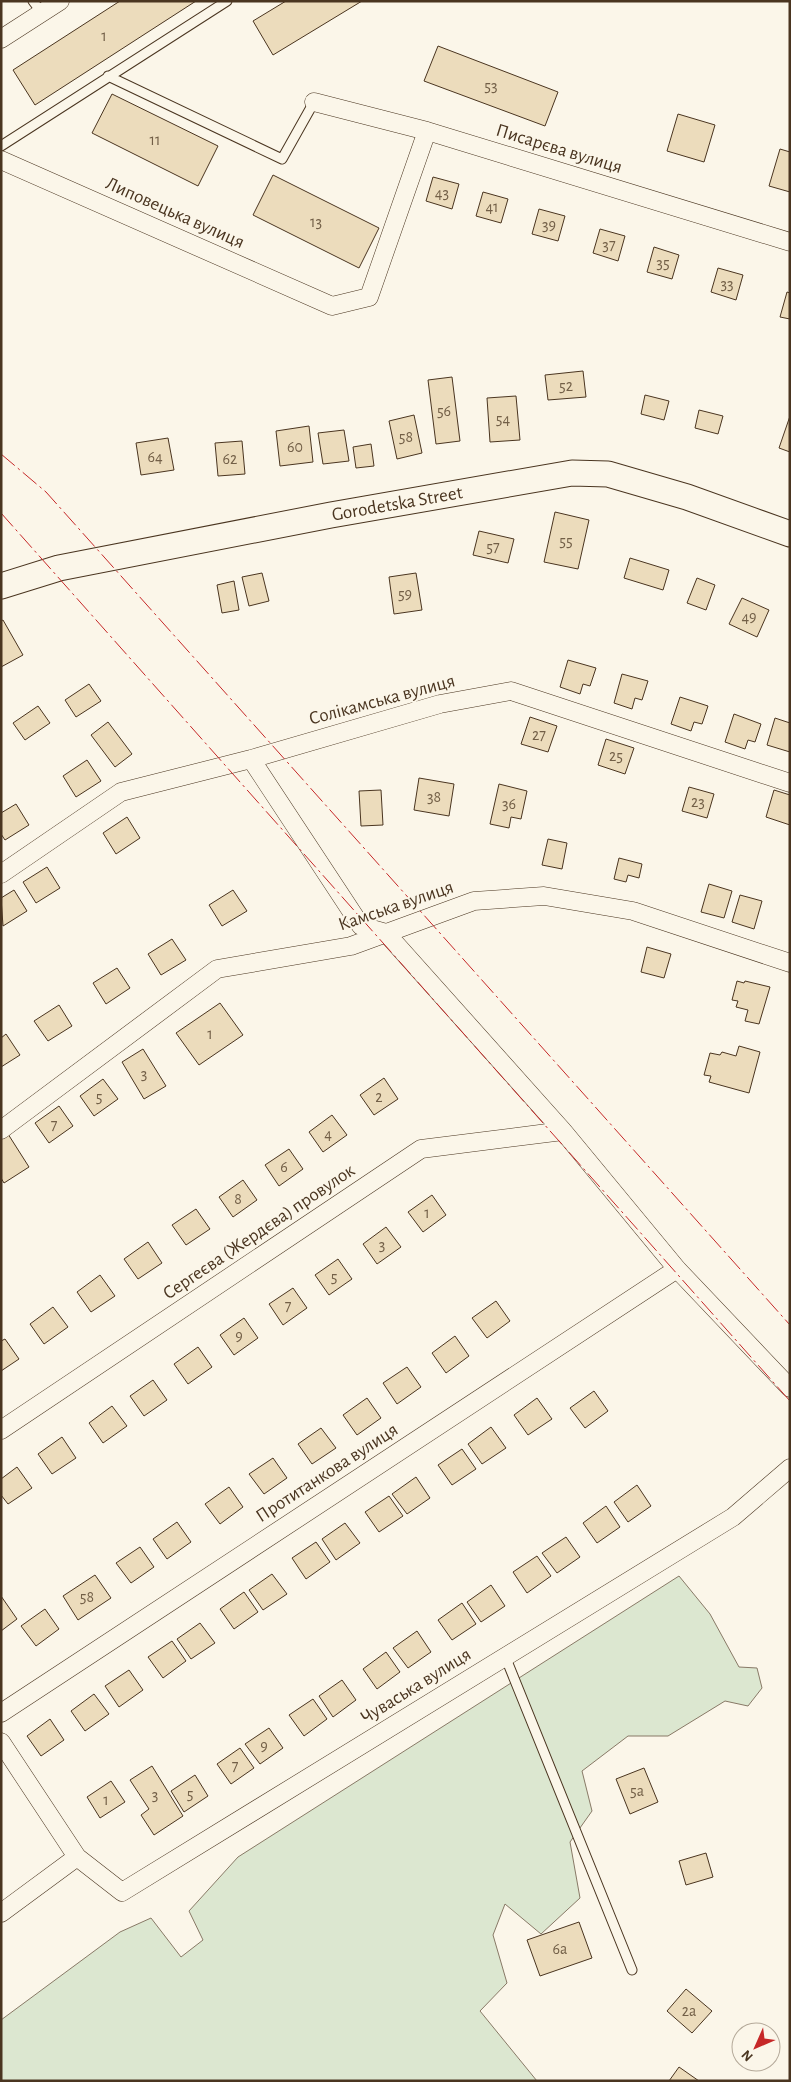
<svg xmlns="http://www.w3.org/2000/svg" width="791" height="2082" font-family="'Alegreya Sans',sans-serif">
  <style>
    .green { fill: #dce7d0; stroke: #887966 }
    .building { fill: #ecdcbc; stroke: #4a3520 }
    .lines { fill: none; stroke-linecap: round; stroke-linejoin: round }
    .lane-casing { stroke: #4a3520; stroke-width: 11 }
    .street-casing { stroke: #4a3520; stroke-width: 19 }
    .secondary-casing { stroke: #4a3520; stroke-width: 27 }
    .lane { stroke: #fbf6e9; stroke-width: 9 }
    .street { stroke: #fbf6e9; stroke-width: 18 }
    .secondary { stroke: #fbf6e9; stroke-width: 25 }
    .power { stroke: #c62828; stroke-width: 1; stroke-dasharray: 18 4 2.5 4; stroke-linecap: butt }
    .labels { text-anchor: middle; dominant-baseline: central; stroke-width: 4; stroke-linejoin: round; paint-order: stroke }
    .number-label { font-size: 16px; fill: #725f47 }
    .street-label { font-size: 19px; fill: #4a3520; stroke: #fbf6e9 }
  </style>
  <rect width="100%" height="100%" fill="#fbf6e9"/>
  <path class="green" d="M679 1576 710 1614 739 1667 757 1668 762 1688 748 1706 725 1701 668 1736H628L582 1771 592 1811 570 1842 580 1898 541 1934 505 1904 493 1935 507 1983 480 2011 537 2081H1V2020L120 1932 151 1918 181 1957 203 1940 189 1911 238 1857Z"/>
  <path class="building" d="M120 1H196L35 105 13 70Z
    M286 1H362L273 55 253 21Z
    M438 46 558 92 545 126 424 81Z
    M112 94 218 146 198 186 92 133Z
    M678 114 715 125 704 162 667 151Z
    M780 149 790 152V192L769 186Z
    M273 175 379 228 359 268 253 215Z
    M433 177 459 184 452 209 426 201Z
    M483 192 508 199 501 223 476 216Z
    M539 209 565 216 558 241 532 234Z
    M600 229 625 236 618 261 593 253Z
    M654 247 679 255 672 279 647 272Z
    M718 268 743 275 736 300 711 292Z
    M787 292 790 293V319L780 317Z
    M583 371 586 397 548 400 545 375Z
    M452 377 460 441 436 444 428 380Z
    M645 395 669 401 664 420 641 414Z
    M516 396 520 440 490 442 487 398Z
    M699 410 723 416 718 434 695 428Z
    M414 415 422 453 397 459 389 421Z
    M790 416V452L779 448Z
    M309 426 313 462 280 466 276 431Z
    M344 430 349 461 323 464 318 433Z
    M168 438 174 470 141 475 136 443Z
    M242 441 245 474 218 476 215 443Z
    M371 444 374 466 356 468 353 447Z
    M555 512 589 520 578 569 544 562Z
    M479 531 514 539 508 563 473 555Z
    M630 558 669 570 663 590 624 578Z
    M262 573 269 601 249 606 242 577Z
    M416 573 422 610 394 614 389 577Z
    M697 578 715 585 706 610 687 603Z
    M234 581 239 610 222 613 217 585Z
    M742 598 769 610 757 637 729 624Z
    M3 620 23 655 1 667V621Z
    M568 660 596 668 590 686 583 684 580 694 560 687Z
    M622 674 648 681 642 700 635 698 632 709 614 703Z
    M89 684 101 701 76 717 65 700Z
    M680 697 708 706 702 724 694 722 691 731 671 724Z
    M38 706 50 723 25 740 13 723Z
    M734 714 761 724 755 742 748 740 745 749 725 742Z
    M530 717 557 726 548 752 521 744Z
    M775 718 790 723V752L767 745Z
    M108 722 132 754 115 767 91 735Z
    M606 739 634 748 625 774 598 765Z
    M87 760 101 781 76 797 63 776Z
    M419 778 454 784 449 816 414 810Z
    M499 784 527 791 521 819 511 817 509 828 490 824Z
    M689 787 714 794 707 818 682 811Z
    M381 790 383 825 361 826 359 791Z
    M774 790 790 795V825L766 817Z
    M16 804 29 825 5 840 1 834V813Z
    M127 817 140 838 116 854 103 833Z
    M548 839 567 843 562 869 542 865Z
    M619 858 642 864 639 878 628 875 626 882 614 879Z
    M47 867 60 888 36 903 23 882Z
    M709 884 732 891 724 918 701 912Z
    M14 890 27 911 3 926 1 898Z
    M233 890 247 911 222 926 209 905Z
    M740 895 762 901 754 929 732 922Z
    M172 939 186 960 161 975 148 954Z
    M647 947 671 954 664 978 641 972Z
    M117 968 130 988 106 1004 93 983Z
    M737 981 744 983 745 981 770 987 759 1024 745 1021 748 1010 736 1007 738 1001 732 1000Z
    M220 1003 243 1035 199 1065 176 1033Z
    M59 1005 72 1026 48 1041 34 1021Z
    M6 1034 20 1055 1 1067V1038Z
    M739 1046 760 1052 749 1093 709 1082 711 1076 704 1075 710 1053 720 1055 722 1052 736 1056Z
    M143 1049 166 1086 144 1099 122 1062Z
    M384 1078 398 1099 374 1115 360 1095Z
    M103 1079 118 1099 94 1116 80 1096Z
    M59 1106 73 1126 49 1143 35 1123Z
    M332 1115 347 1135 323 1152 309 1132Z
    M8 1134 29 1167 4 1183 1 1178V1138Z
    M289 1149 303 1169 279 1186 265 1165Z
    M243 1180 257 1200 233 1217 219 1197Z
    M432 1195 446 1215 423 1232 408 1212Z
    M196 1209 210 1229 186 1245 172 1225Z
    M386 1227 401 1247 377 1264 363 1244Z
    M148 1242 162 1263 138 1279 124 1259Z
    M338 1259 352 1279 329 1295 315 1275Z
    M100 1275 115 1296 91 1312 77 1292Z
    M293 1288 307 1308 283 1325 269 1304Z
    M496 1301 510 1321 487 1338 472 1318Z
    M53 1307 68 1327 44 1344 30 1324Z
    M244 1318 258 1338 234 1355 220 1335Z
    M455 1336 469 1356 446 1373 432 1353Z
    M5 1339 19 1359 1 1371V1341Z
    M198 1347 212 1367 188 1384 174 1364Z
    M407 1367 421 1387 397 1404 383 1383Z
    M153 1380 167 1400 144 1416 130 1396Z
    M594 1391 608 1411 585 1428 570 1408Z
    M367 1398 381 1418 357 1435 343 1415Z
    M537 1398 552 1419 528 1435 514 1415Z
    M112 1406 127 1426 103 1443 89 1423Z
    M491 1427 506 1448 482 1464 468 1444Z
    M321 1428 336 1448 312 1464 298 1444Z
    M62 1437 76 1458 52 1474 38 1454Z
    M462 1449 476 1469 452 1485 438 1465Z
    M273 1458 287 1478 264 1494 249 1474Z
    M17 1467 32 1488 8 1504 1 1495V1479Z
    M416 1477 430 1498 407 1514 392 1494Z
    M637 1485 651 1506 628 1522 614 1502Z
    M229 1487 243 1507 220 1524 205 1504Z
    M389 1496 403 1516 379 1532 365 1512Z
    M606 1506 620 1527 597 1543 583 1523Z
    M177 1522 191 1542 167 1559 153 1539Z
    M345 1523 360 1543 336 1560 322 1539Z
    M566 1537 580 1557 557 1573 542 1553Z
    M316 1542 330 1562 306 1579 292 1558Z
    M140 1547 154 1567 131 1583 116 1563Z
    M537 1556 551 1576 527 1593 513 1572Z
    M272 1574 287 1594 263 1610 249 1590Z
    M95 1575 111 1598 78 1620 63 1596Z
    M491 1585 505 1606 481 1622 467 1602Z
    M244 1592 258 1612 234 1629 220 1609Z
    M1 1596 17 1619 1 1631Z
    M462 1603 476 1624 452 1640 438 1620Z
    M45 1609 59 1629 36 1646 21 1626Z
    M200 1623 215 1643 191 1659 177 1639Z
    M417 1631 431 1652 408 1668 393 1648Z
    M172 1641 186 1661 163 1678 148 1657Z
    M386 1652 400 1672 377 1689 363 1669Z
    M129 1670 143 1690 119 1707 105 1686Z
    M342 1680 356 1700 333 1717 319 1696Z
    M94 1694 109 1714 85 1731 71 1711Z
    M313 1699 327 1719 304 1736 289 1715Z
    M50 1719 64 1740 41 1756 27 1736Z
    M269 1728 283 1748 260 1764 245 1744Z
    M240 1748 254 1768 231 1784 217 1764Z
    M152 1766 183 1816 154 1835 141 1815 149 1809 130 1780Z
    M644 1768 658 1802 630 1814 616 1779Z
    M195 1775 208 1796 184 1812 171 1791Z
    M111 1781 125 1802 100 1818 87 1797Z
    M706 1853 713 1877 686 1885 679 1861Z
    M579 1922 592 1958 540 1976 527 1940Z
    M686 1989 712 2011 692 2033 667 2011Z
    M679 2067 699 2081H669Z"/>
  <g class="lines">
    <defs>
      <path id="lane" d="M33 1 42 13
        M108 76 282 159 314 102
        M1 146 227 1
        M505 1656 632 1970"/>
      <path id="street" d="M1 39 60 1
        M314 102 427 131 790 242
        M1 160 332 306 369 297 427 131
        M251 759 361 926 386 933 563 1131 677 1269 790 1388
        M1 874 121 792 251 759 440 704 511 691 790 783
        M1 1130 217 969 351 946 474 901 544 896 633 911 790 963
        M1 1430 421 1149 563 1131
        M1 1713 677 1269
        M1 1742 77 1857 122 1892 733 1517 790 1468
        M1 1913 77 1857"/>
      <g id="secondary">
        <path id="s1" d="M1 586 59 568 331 515 572 473 608 474 687 497 790 534"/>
      </g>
    </defs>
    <use href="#lane" class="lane-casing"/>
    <use href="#street" class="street-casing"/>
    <use href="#secondary" class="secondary-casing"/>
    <use href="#lane" class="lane"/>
    <use href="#street" class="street"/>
    <use href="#secondary" class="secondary"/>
    <path class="power" d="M1 454 46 492 790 1325
      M1 513 790 1401"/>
  </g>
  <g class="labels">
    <g class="number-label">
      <text x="104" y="36">1</text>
      <text x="491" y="86">53</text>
      <text x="155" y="140">11</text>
      <text x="442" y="193">43</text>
      <text x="492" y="207">41</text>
      <text x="316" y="222">13</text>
      <text x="549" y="225">39</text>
      <text x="609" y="245">37</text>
      <text x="663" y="263">35</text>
      <text x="727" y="284">33</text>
      <text x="566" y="386">52</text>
      <text x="444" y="411">56</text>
      <text x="503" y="419">54</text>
      <text x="406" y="437">58</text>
      <text x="295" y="447">60</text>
      <text x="155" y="457">64</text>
      <text x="230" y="459">62</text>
      <text x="566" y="541">55</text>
      <text x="493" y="547">57</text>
      <text x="405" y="594">59</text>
      <text x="749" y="617">49</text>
      <text x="539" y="735">27</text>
      <text x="616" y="756">25</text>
      <text x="434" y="797">38</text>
      <text x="698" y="802">23</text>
      <text x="509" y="804">36</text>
      <text x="210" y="1034">1</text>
      <text x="144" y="1074">3</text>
      <text x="99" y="1097">5</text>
      <text x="379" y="1097">2</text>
      <text x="54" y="1125">7</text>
      <text x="328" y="1134">4</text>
      <text x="284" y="1167">6</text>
      <text x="238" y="1199">8</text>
      <text x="427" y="1213">1</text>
      <text x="382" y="1245">3</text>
      <text x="334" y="1277">5</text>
      <text x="288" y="1306">7</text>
      <text x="239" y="1336">9</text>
      <text x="87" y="1597">58</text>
      <text x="264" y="1746">9</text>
      <text x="235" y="1766">7</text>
      <text x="637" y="1791">5а</text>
      <text x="190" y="1794">5</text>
      <text x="155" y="1795">3</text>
      <text x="106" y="1800">1</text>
      <text x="560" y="1949">6а</text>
      <text x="689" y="2011">2а</text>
    </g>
    <g class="street-label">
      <text transform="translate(559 149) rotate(17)">Писарєва вулиця</text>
      <text transform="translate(175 213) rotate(24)">Липовецька вулиця</text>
      <text stroke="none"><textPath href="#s1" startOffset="405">Gorodetska Street</textPath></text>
      <text transform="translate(382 700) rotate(-15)">Солікамська вулиця</text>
      <text transform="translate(396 906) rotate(-19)">Камська вулиця</text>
      <text transform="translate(259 1232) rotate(-34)">Сергеєва (Жердєва) провулок</text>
      <text transform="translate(327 1473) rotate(-33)">Протитанкова вулиця</text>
      <text transform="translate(416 1686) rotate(-32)">Чуваська вулиця</text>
    </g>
  </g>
  <rect width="791" height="2082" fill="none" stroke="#4a3520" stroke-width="5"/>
  <g transform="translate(756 2047) rotate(225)"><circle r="24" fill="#fbf6e9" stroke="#b4a999"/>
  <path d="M0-4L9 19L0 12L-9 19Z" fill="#c62828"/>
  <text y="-8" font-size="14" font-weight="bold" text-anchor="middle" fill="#4a3520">N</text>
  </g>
</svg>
